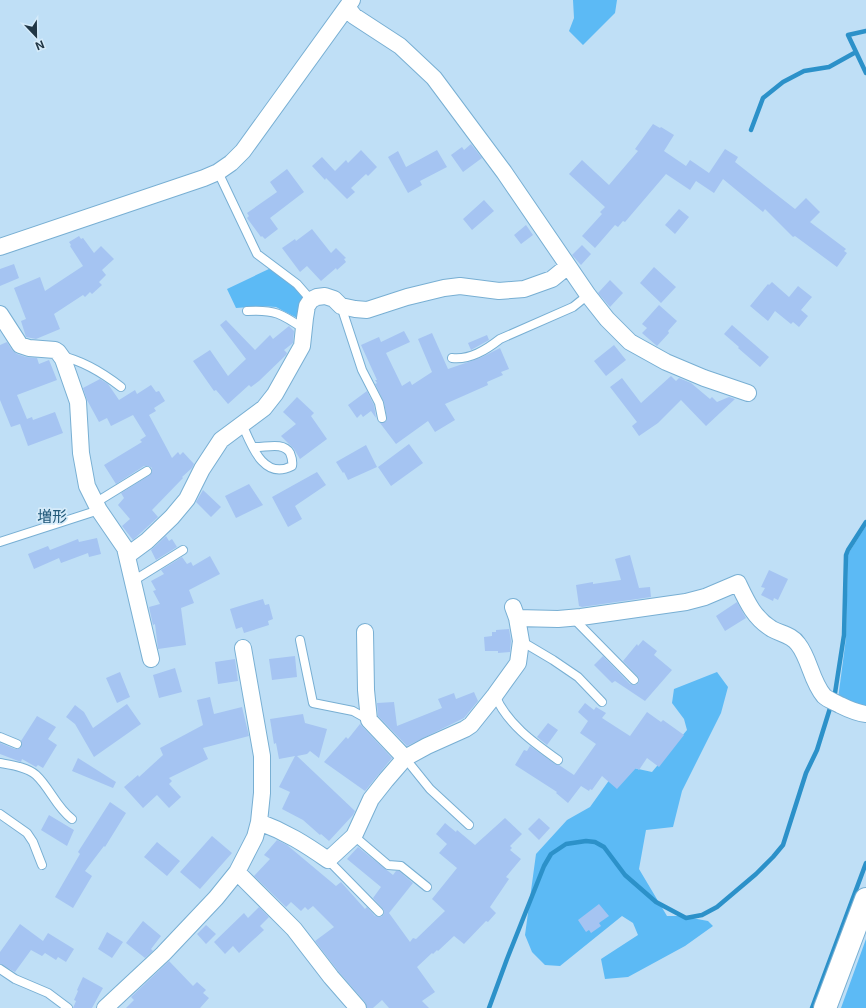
<svg xmlns="http://www.w3.org/2000/svg" width="866" height="1008" font-family="Inter,'Noto Sans JP',sans-serif">
  <style>
    .green { fill: #5cbaf5 }
    .lines { fill: none; stroke-linecap: round; stroke-linejoin: round }
    .stream { stroke: #2c91c9; stroke-width: 4.5 }
    .building { fill: #a5c4f2 }
    .lane-casing { stroke: #78afd3; stroke-width: 10 }
    .street-casing { stroke: #78afd3; stroke-width: 18 }
    .secondary-casing { stroke: #78afd3; stroke-width: 24 }
    .lane { stroke: #fff; stroke-width: 8 }
    .street { stroke: #fff; stroke-width: 16 }
    .secondary { stroke: #fff; stroke-width: 22 }
    .labels { text-anchor: middle; dominant-baseline: central; stroke-width: 3.5; stroke-linejoin: round; paint-order: stroke }
    .quarter-label { font-size: 15px; fill: #225979; stroke: #d5ebfa }
  </style>
  <rect width="100%" height="100%" fill="#bfdff6"/>
  <path class="green" d="M573 0H617L615 13 583 45 569 31 574 18Z
    M271 268 290 281 306 301 301 320 276 307 262 306 236 308 227 289Z
    M866 526V710L838 699 846 638 848 554Z
    M717 672 728 687 721 713 682 791 673 827 646 830 639 869 667 916H681L708 921 713 926 685 946 628 977 605 979 601 959 638 935 633 923 622 916 560 966 545 965 532 952 525 935 536 854 567 820 590 807 620 765 652 772 687 730 684 719 672 703 674 689Z
    M866 939V1008H841Z"/>
  <g class="lines">
    <path class="stream" d="M866 31 848 35 866 73
      M751 130 763 98 783 82 804 71 829 67 856 52
      M835 693 844 635 846 555 848 550 866 522
      M489 1008 507 959 544 866 551 854 566 844 586 841 595 842 604 847 625 875 656 902 686 918 702 915 717 907 756 874 773 857 783 845 806 773 817 750 831 705
      M812 1008 866 863"/>
  </g>
  <path class="building" d="M653 124 660 128 661 127 674 135 664 151 686 166 690 160 709 173 725 149 738 157 735 162 795 209 806 198 820 212 810 222 846 249 844 251 847 253 837 267 795 236 793 237 765 209 763 212 723 179 714 193 696 181 690 190 666 174 625 222 623 221 618 227 615 225 595 248 582 236 602 214 600 212 605 207 569 174 582 160 609 185 638 151 635 149Z
    M471 144 482 158 463 172 451 155 462 147 464 150Z
    M361 150 377 167 368 176 366 174 351 188 355 192 347 199 326 178 325 180 312 166 322 157 335 171 346 160 348 163Z
    M437 150 447 167 420 181 422 185 408 193 388 157 398 151 406 167Z
    M287 169 304 192 270 218 278 229 265 239 262 236 261 237 247 218 249 216 247 213 277 192 270 182Z
    M484 200 494 211 472 230 463 219Z
    M679 209 689 217 675 234 665 225Z
    M526 225 533 235 521 244 514 235Z
    M312 229 331 253 336 248 346 258 344 259 346 262 337 270 336 268 321 281 307 266 300 272 282 248 295 239 296 241Z
    M79 236 81 239 83 238 94 253 101 246 114 259 102 270 106 275 99 282 102 285 92 294 90 292 85 297 83 295 54 314 60 329 36 339 26 337 21 321 26 319 14 288 40 277 45 291 83 266 70 246 71 245 69 242Z
    M582 245 591 254 581 265 572 255Z
    M14 264 19 278 0 286V269Z
    M654 267 676 287 661 303 640 283Z
    M610 280 623 293 610 307 598 293Z
    M772 282 789 297 798 286 812 297 801 310 808 316 799 327 793 322 791 324 775 311 768 321 750 306 768 284 769 285Z
    M659 305 677 321 668 331 669 333 657 346 642 333 647 328 642 324Z
    M226 320 255 350 270 335 273 339 289 326 294 331 293 343 284 350 287 353 286 355 259 381 251 387 249 385 228 404 216 390 214 391 193 361 210 350 228 376 246 359 220 325Z
    M732 325 769 357 760 367 738 348 739 347 724 334Z
    M404 331 410 342 386 353 402 386 410 381 412 385 432 372 418 339 432 333 448 369 480 358 500 348 509 369 501 372 503 375 487 382 488 385 445 404 455 420 435 432 428 421 396 444 380 423 385 422 387 419 384 402 375 384 377 383 375 380H377L361 345 379 337 381 342Z
    M487 335 489 340 471 350 468 343Z
    M7 342 12 350 17 354 26 357 37 358 39 364 49 360 57 380 17 395 27 419 32 417 33 420 55 412 63 433 28 446 20 424 11 427 0 400V345Z
    M614 345 626 360 606 376 594 361Z
    M671 376 676 381 679 378 691 383 710 399 712 397 717 402 729 397 735 399 706 426 681 400 658 423 639 436 632 426 637 422 610 387 622 378 641 403Z
    M100 379 108 384 119 400 135 390 137 394 151 385 156 392 159 391 165 401 154 408 156 411 149 415 172 458 178 452 180 455 183 452 194 464 192 468 182 477 183 478 152 510 158 517 157 518 133 540 122 526 130 519 118 505 124 498 121 493 150 475 152 471V468L149 466H144L116 484 104 465 142 442 140 440 146 436 133 415 111 426 107 418 99 422 87 400 83 388Z
    M367 391 374 405 376 418 371 411 363 417 361 414 357 418 348 405Z
    M297 397 314 413 311 416 327 439 300 459 294 449 281 436 296 424 283 412Z
    M409 444 423 463 391 486 378 467Z
    M366 445 377 467 348 480 344 472 343 473 336 462Z
    M317 472 326 485 295 506 302 519 288 527 272 497Z
    M249 484 263 505 236 518 225 496Z
    M203 490 221 507 211 517 196 502Z
    M166 536 169 541 172 539 177 547 156 560 151 550Z
    M97 538 101 554 89 557 88 553 61 563 59 558 34 569 28 554 48 546 50 550 78 539 79 542Z
    M630 555 639 588 650 587 651 597 582 607 579 606 576 585 593 582V584L621 580 615 559Z
    M210 556 220 574 189 590 194 603 181 608 186 645 158 649 155 624 153 625 149 607 160 604 153 591 156 590 151 581 164 574 161 570 182 557 187 564 191 562 193 566Z
    M769 570 788 579 778 600 774 598 773 601 761 595 765 588 761 587Z
    M263 599 265 605 269 604 273 619 268 621 269 625 244 633 242 627 236 629 230 609Z
    M737 602 746 618 725 631 716 616Z
    M509 629 511 641 510 652 498 653V651H485L484 637 492 636V632H496V630Z
    M643 640 657 651 654 655 672 670 645 701 615 681 612 683 594 665 603 656 630 684 636 685 639 682V678L623 661 637 644 638 646Z
    M295 656 297 677 272 680 269 659Z
    M235 659 238 681 218 684 215 662Z
    M175 668 182 692 159 698 153 675Z
    M120 672 130 697 117 703 106 678Z
    M474 692 478 701 464 718 407 746 378 716 377 703 394 702 397 726 442 708 438 699 454 693 456 699Z
    M210 697 214 714 242 707 249 736 203 748 208 759 169 778 172 781 169 784 181 797 169 808 157 795 143 808 124 787 138 775 139 777 163 755 160 748 203 725 197 700Z
    M585 703 594 710 596 707 606 713 602 718 630 736 647 712 661 722 663 720 684 735 659 767 647 758 639 770 636 768 617 789 602 776 592 790 590 789 589 791 581 786 568 803 556 793 557 792 515 765 524 750 527 751 530 746 555 764 559 765 574 775 596 744 580 733 588 721 578 712Z
    M127 704 141 724 94 757 75 724 66 717 75 705 84 712 93 728Z
    M303 714 305 723 327 729 319 758 310 751 307 754 297 756 355 811 353 815 329 841 321 834 320 835 303 820 282 809 290 792 279 787 295 756 279 759 276 743 274 744 270 719Z
    M37 716 56 727 48 739 57 745 43 768 38 765 36 767 22 759 21 762 0 754V743L15 749 21 748 22 744 21 741Z
    M548 723 558 730 547 745 537 737Z
    M360 724 392 758 365 791 324 762 346 737 348 739Z
    M78 758 116 782 113 788 72 771Z
    M110 802 126 813 105 847 104 846 85 871 92 876 73 908 55 897 80 854 78 852Z
    M49 815 74 830 67 846 41 830Z
    M505 818 522 834 510 846 512 848 510 850 521 859 506 877 509 879 490 907 496 913 488 922 486 921 464 944 454 936 438 951 437 950 433 954 432 953 417 967 435 992 422 1001 429 1008H389L382 1000 373 1008H367L365 1002 338 971 315 941 334 927 313 906 308 910 305 907 301 911 291 902 286 907 254 876 270 859 264 855 277 840 287 845 336 886 341 882 365 909 367 907 375 916 381 917 384 914V910L373 898 381 887 347 859 358 847 393 875 396 871H399L413 883 389 913 410 942 413 938 416 939 445 911 432 899 457 868 439 853 447 844 436 834 445 823 456 832 457 830 475 845Z
    M539 818 550 828 539 840 528 829Z
    M212 836 232 853 200 889 180 872Z
    M157 842 180 861 167 876 144 857Z
    M599 904 609 916 599 923 601 926 591 933 589 930 586 932 578 920Z
    M259 907 269 917 260 926 264 930 239 953 233 946 225 954 214 942 244 913 248 918Z
    M143 921 161 936 151 949 153 951 145 958 126 943Z
    M20 924 43 941 48 933 74 949 66 962 58 957 56 960 45 953 42 956 31 950 15 972 0 964V952Z
    M206 925 216 934 206 944 197 934Z
    M107 932 123 942 112 958 98 949Z
    M169 961 193 986 197 982 206 990 203 993 209 998 200 1008H126L134 1000 131 997Z
    M83 977 103 988 92 1008H73L76 1001 74 1000 78 991 77 990Z"/>
  <g class="lines">
    <defs>
      <path id="lane" d="M218 172 257 254 297 284 311 300
        M341 306 362 370 379 403 382 418
        M247 311C274 309 282 314 304 329
        M61 356C84 361 103 373 121 387
        M452 358C470 360 486 350 500 339L573 307 588 295
        M242 424C251 444 263 481 292 466 293 461 292 458 290 453 283 441 265 448 253 447
        M95 503 147 471
        M0 542 99 510
        M133 581 183 550
        M573 618 634 680
        M300 640 313 703 353 711 369 720
        M521 641 553 660 578 677 602 702
        M495 695C506 723 534 743 558 760
        M0 737 17 744
        M405 758 430 789 469 825
        M0 763C11 765 27 767 36 775 50 788 56 807 72 819
        M0 814 27 833 33 842 42 865
        M354 836 388 865 401 866 427 887
        M328 860 379 912
        M0 969 15 979 48 993 68 1008"/>
      <path id="street" d="M347 7 354 16 400 46 434 78 504 172 588 295 607 319 630 342 666 362 704 378 748 393
        M0 247 204 178 218 172 231 163 243 151 352 0
        M0 314 20 345 29 348 55 350 58 352 63 359 78 402 81 453 87 486 99 510 125 548 151 659
        M128 555 147 541 172 517 187 499 202 469 221 440 264 408 275 394 302 346 305 318 307 306 311 300 317 297 325 296 334 299 341 306 355 309 367 310 407 297 444 288 460 286 499 291 524 289 552 279 568 266
        M517 618 558 619 581 617 686 602 705 597 738 583C747 602 754 618 772 629 781 634 792 635 798 644 810 659 811 681 824 696 828 700 835 702 840 705 848 709 857 713 866 714
        M365 632 366 690 369 720 405 758
        M259 822C286 832 305 844 328 860L354 836 371 799 386 780 405 758 427 746 465 729 471 725 495 695 518 663 521 641 517 618 513 607
        M237 872 294 929 331 977 358 1008
        M105 1008 163 954 216 898 237 872 255 837 259 822 262 793V756L243 648"/>
      <path id="secondary" d="M825 1008 866 899"/>
    </defs>
    <use href="#lane" class="lane-casing"/>
    <use href="#street" class="street-casing"/>
    <use href="#secondary" class="secondary-casing"/>
    <use href="#lane" class="lane"/>
    <use href="#street" class="street"/>
    <use href="#secondary" class="secondary"/>
  </g>
  <g class="labels">
    <g class="quarter-label">
      <text x="52" y="516">増形</text>
    </g>
  </g>
  <g transform="translate(36 36) rotate(158)" stroke="#d5ebfa" stroke-width="3" paint-order="stroke">
  <path d="M0-3L7 15L0 10L-7 15Z" fill="#203645"/>
  <text y="-6" font-size="11" font-weight="bold" text-anchor="middle" fill="#203645">N</text>
  </g>
</svg>
